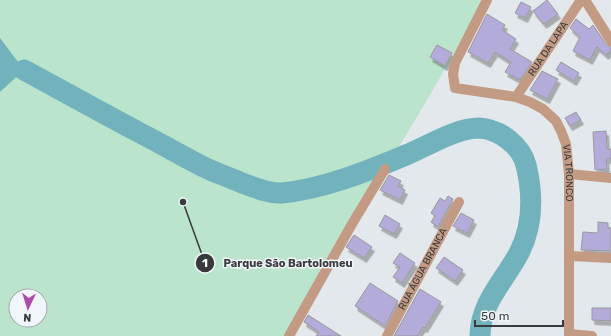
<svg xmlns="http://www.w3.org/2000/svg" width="611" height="336" font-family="Rubik,sans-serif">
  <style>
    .green { fill: #bae5cc; fill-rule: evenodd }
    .water { fill: #71b2bd }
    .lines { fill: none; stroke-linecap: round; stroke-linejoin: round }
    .river { stroke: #71b2bd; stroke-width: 21 }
    .building { fill: #b3abda; stroke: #99989d; filter: url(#shadow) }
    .street { stroke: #c39b84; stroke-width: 10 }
    .labels { text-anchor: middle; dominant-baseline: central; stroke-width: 3; stroke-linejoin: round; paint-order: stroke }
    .street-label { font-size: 10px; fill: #383a3c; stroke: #f1f6fa }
    .leader { fill: none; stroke: #383a3c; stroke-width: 1.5 }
    .callout-dot { fill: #383a3c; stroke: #f1f6fa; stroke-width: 1.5 }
    .mark-label { font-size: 12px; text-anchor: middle; font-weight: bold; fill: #fff }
    .callout-label { font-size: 11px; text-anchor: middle; font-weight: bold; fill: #383a3c; stroke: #f1f6fa; stroke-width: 3; stroke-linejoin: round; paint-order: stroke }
  </style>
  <defs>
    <filter id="shadow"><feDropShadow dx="2.5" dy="4.5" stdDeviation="0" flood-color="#0004"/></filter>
  </defs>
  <rect width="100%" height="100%" fill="#e3e8ec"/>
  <path class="green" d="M0 0H485L423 107 284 336H0ZM16 296H40V320H16Z"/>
  <path class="water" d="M0 38 24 70 0 92Z"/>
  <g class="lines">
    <path class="river" d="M24 70C63 91 102 113 142 134 164 145 185 158 208 169 219 174 231 178 242 183 254 187 269 194 282 193 323 189 368 171 406 155 428 146 456 128 479 128 500 129 521 146 526 165 533 194 533 226 519 253 505 280 480 303 480 336"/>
  </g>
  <path class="building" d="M547 0 558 14 544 24 533 11Z
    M521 2 531 7 525 18 515 13Z
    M487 14 505 25 502 30 516 39 510 49 532 62 520 80 505 72 511 62 495 52 488 63 468 52Z
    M576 19 589 29 593 25 606 44 611 47V50L606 55 597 47 590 60 573 51 580 37 570 28Z
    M437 45 452 53 445 66 430 57Z
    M561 62 579 73 574 81 556 70Z
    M542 71 558 79 547 99 530 90Z
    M576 112 581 120 570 126 565 118Z
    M606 131 607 149H611V159H606L607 169 595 170 593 132Z
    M389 175 401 181 398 186 405 190 400 200 380 190Z
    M448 196 453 199 438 227 431 222 435 216 431 213 440 198 445 201Z
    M461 213 474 220 467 233 453 226Z
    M385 215 400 224 394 234 379 226Z
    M598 222 608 223V228H611V251L581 250 583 232 598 233Z
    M354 235 372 247 364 258 346 247Z
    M400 253 415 263 402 283 393 277 400 267 393 263Z
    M444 257 463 270 455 281 436 268Z
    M370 283 398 301 385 326 355 306Z
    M420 289 441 302 425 328 423 327 417 336H394Z
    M592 308H611V321L592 320Z
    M308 315 341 336H316L319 332 304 322Z"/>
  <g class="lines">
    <g class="street">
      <path id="s1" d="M487 0 455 63 453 74 455 88 516 97 530 102 543 109 556 121 561 131 566 144 569 174V336"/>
      <path d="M585 0 611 41"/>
      <path id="s2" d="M516 97 581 0"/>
      <path d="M569 174 611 178"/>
      <path d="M570 256 611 258"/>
      <path d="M569 334 592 336"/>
      <path d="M289 336 352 224 385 169"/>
      <path id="s3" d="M387 336 459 202"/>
    </g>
  </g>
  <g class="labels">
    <g class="street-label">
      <text stroke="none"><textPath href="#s2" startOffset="58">RUA DA LAPA</textPath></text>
      <text stroke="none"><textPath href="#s1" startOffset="259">VIA TRONCO</textPath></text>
      <text stroke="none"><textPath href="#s3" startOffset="76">RUA ÁGUA BRANCA</textPath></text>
    </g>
  </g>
  <path class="leader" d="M183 202L205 263"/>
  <g class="callout-dot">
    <circle cx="183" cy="202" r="4"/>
    <circle cx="205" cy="263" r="10"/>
  </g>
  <g class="mark-label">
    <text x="205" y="267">1</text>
  </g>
  <g class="callout-label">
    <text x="288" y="267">Parque São Bartolomeu</text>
  </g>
  <g transform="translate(28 308) rotate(184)"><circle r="19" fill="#f1f6fa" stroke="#a7abae"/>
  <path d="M0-3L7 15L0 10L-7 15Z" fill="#b049ac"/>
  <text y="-6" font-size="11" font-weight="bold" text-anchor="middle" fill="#383a3c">N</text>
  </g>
  <path d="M475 320v6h88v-6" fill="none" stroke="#383a3c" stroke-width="2"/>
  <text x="481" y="320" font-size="12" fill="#383a3c" stroke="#f1f6fa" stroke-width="3" paint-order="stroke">50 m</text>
</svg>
